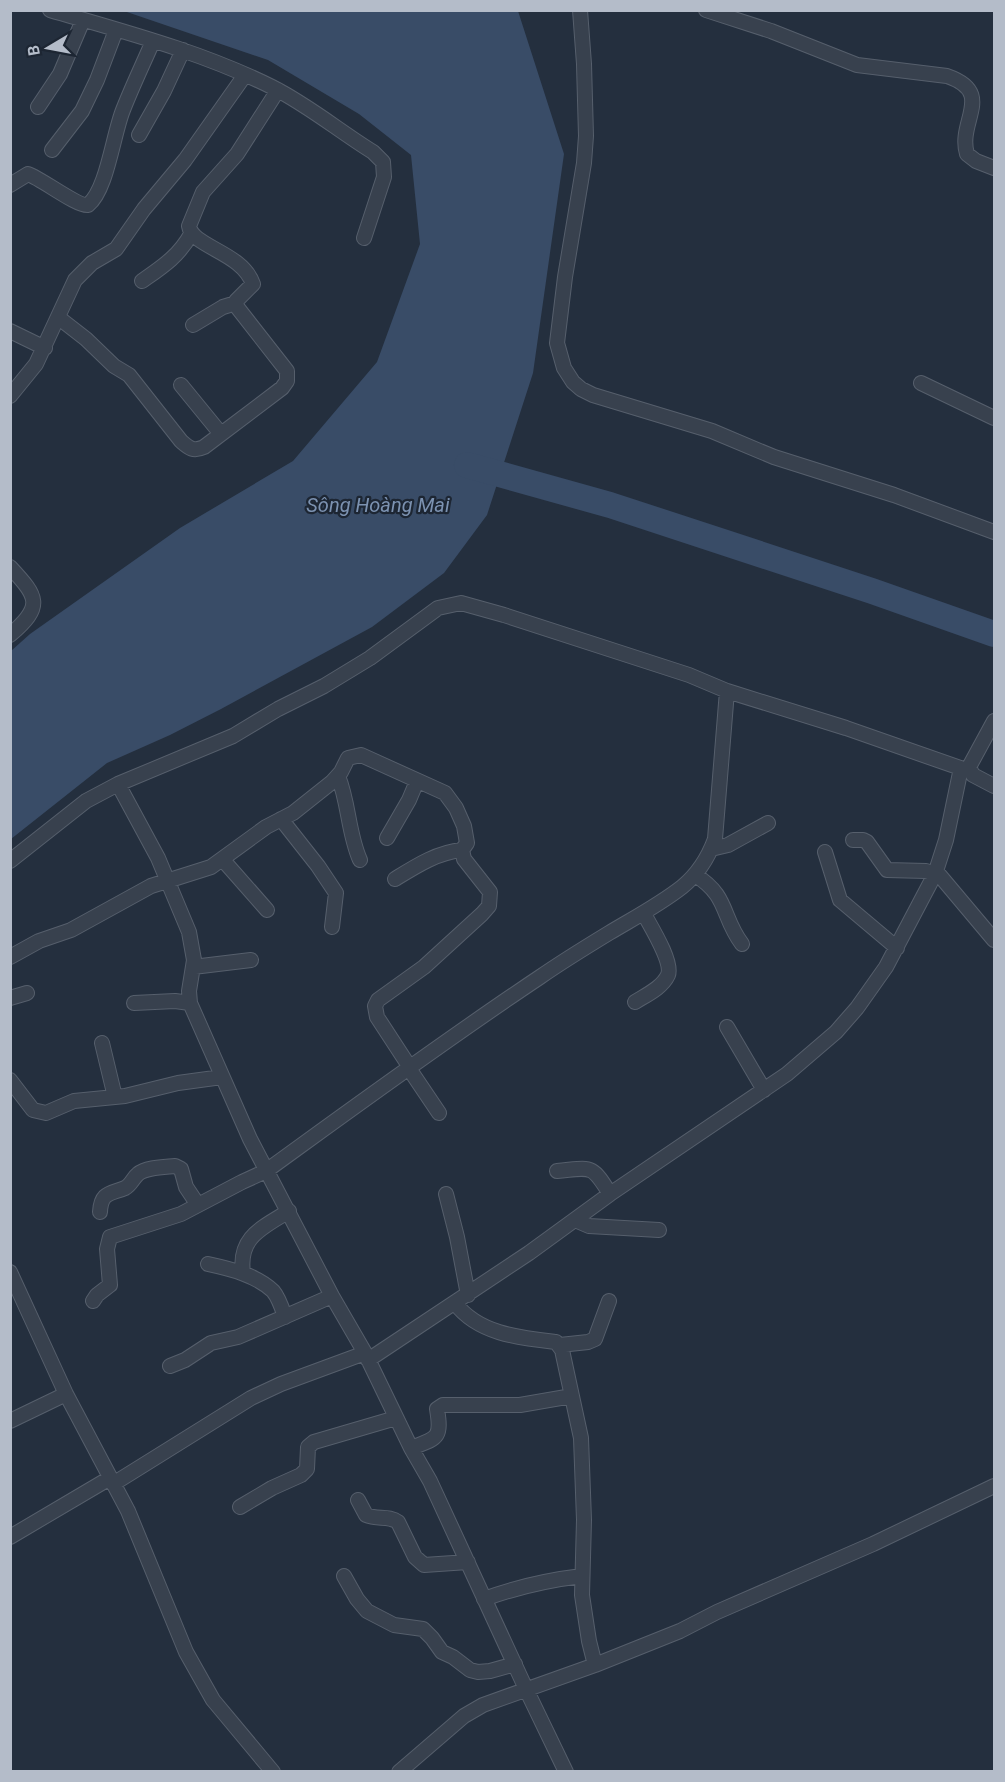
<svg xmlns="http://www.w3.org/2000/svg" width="1005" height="1782" font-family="Roboto,sans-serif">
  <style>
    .water { fill: #394c67 }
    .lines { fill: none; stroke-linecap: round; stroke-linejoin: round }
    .river { stroke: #394c67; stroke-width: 26 }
    .minor-casing { stroke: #565f6c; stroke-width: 16 }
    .minor { stroke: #38414e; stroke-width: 14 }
    .labels { text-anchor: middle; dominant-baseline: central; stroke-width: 4.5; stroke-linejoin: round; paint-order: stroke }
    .water-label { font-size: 20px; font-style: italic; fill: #7c92b1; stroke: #1d2633 }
  </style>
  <rect width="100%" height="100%" fill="#242f3e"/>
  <path class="water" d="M124 11H518L564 154 533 373 487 515 444 573 372 627 221 709 170 735 107 763 11 839V651L30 634 180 528 293 461 377 362 420 244 411 155 359 114 268 60Z"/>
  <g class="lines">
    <path class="river" d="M467 465 610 505 872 591 994 634"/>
    <defs>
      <path id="minor" d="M50 10C125 32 202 52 272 87 308 105 339 131 373 152L383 162 384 177 364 238
        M580 10 584 64 586 136 584 163 565 277 557 343 564 368 573 382 581 389 593 395 712 431 774 457 894 495 994 532
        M706 10 771 31 857 65 947 76C996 93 957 121 967 154L976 161 994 168
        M38 107 60 74 83 20
        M139 135 164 91 183 50
        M52 150 82 111 97 80 116 30
        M10 185 28 174C42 179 78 207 88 205 107 190 113 135 123 110 132 87 143 64 153 41
        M142 281C162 267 179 256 191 234
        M59 318 86 339 114 366 129 375 181 441C189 448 193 452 204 447L282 388 287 381V371L237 307 236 301 253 284C242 252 192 247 189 226L203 192 237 154 278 90
        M193 325 223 307 236 303
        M10 331 45 348
        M921 383 994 418
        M181 385 221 434
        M10 396 36 364 75 280 92 263 116 249 144 209 185 160 245 75
        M10 567C38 597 44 606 10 635
        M994 721 969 767 973 775 994 786
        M338 776C349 803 348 833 360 860
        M118 784 158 858 189 932 194 960 189 991 190 1003 250 1139 332 1296 365 1353 411 1448 430 1481 526 1689 566 1772
        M281 819 318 866 336 893 332 927
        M387 838 409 800 417 781
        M853 840H863L867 842 887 870 926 871 935 874
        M711 849 728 845 768 823
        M825 852 840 900 897 948
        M223 860 267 910
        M10 861 86 801 118 784 233 736 278 709 324 686 370 658 438 608 461 603 504 615 689 675 727 691 846 728 969 771
        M936 871 994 940
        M695 875C729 896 721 916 742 944
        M395 879C416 866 438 852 462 850
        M10 957 39 941 71 930 151 886 211 867 266 827 293 813 332 782 341 772 348 758 361 755 445 793 456 808 464 826 467 843 462 850 464 859 490 892 489 906 482 914 424 967 378 1000 375 1006 377 1017 409 1066
        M193 967 251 960
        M10 998 27 993
        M635 1002C646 995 662 988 668 975 673 962 651 927 644 914
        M134 1003 175 1001 190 1003
        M727 1027 764 1090
        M102 1043 115 1097
        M408 1067 439 1113
        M10 1080 33 1110 46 1113 74 1101 125 1096 178 1083 222 1077
        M557 1171C591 1168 591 1163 610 1194
        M446 1194 457 1237 468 1295
        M100 1212C101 1192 110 1194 125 1188 131 1185 133 1178 138 1174 146 1167 165 1167 175 1166L181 1169 186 1187 198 1205
        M575 1220 589 1226 659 1230
        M208 1264C231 1269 256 1275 273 1291 279 1298 282 1308 285 1317
        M10 1272 66 1394 128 1511 186 1652 213 1700 273 1772
        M243 1273C238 1237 262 1228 289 1211
        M93 1301 97 1295 110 1285 107 1249 110 1237 181 1214 242 1182 266 1171C357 1105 447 1039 540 977 563 961 586 947 609 933 634 918 659 905 682 887 698 874 708 858 715 839L727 691
        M455 1303C478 1334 520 1338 556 1342L562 1350 581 1438 584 1520 582 1595 589 1641 595 1665
        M560 1345 588 1342 595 1339 609 1301
        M368 1360 529 1253 610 1194 787 1074 836 1032 857 1008 886 967 935 874 946 840 961 768
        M170 1366 185 1360 211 1343 238 1337 332 1296
        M10 1421 66 1394
        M411 1448C437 1438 442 1439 437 1409L443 1405H520L572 1396
        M113 1484 251 1398 281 1384 365 1353
        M358 1500 366 1515C377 1520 389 1515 398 1522L415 1557 424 1565 468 1562
        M240 1507 272 1488 301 1475 307 1469 308 1447 314 1442 396 1418
        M10 1537 110 1478
        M344 1576 357 1599 367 1611 394 1625 423 1629 432 1638 442 1652 453 1657 470 1670 478 1672 490 1671 515 1664
        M484 1599C517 1587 548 1580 582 1576
        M399 1772 464 1716 483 1705 595 1665 680 1631 717 1612 873 1544 994 1486"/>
    </defs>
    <use href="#minor" class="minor-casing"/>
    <use href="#minor" class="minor"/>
  </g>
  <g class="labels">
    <g class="water-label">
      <text x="378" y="505">Sông Hoàng Mai</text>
    </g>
  </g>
  <rect width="1005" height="1782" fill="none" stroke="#b4bcc9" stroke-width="24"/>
  <g transform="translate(48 48) rotate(260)" stroke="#1d2633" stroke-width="4.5" paint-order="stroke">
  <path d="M0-4.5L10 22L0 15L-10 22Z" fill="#b4bcc9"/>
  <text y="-9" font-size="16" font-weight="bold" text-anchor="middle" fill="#b4bcc9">B</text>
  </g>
</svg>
